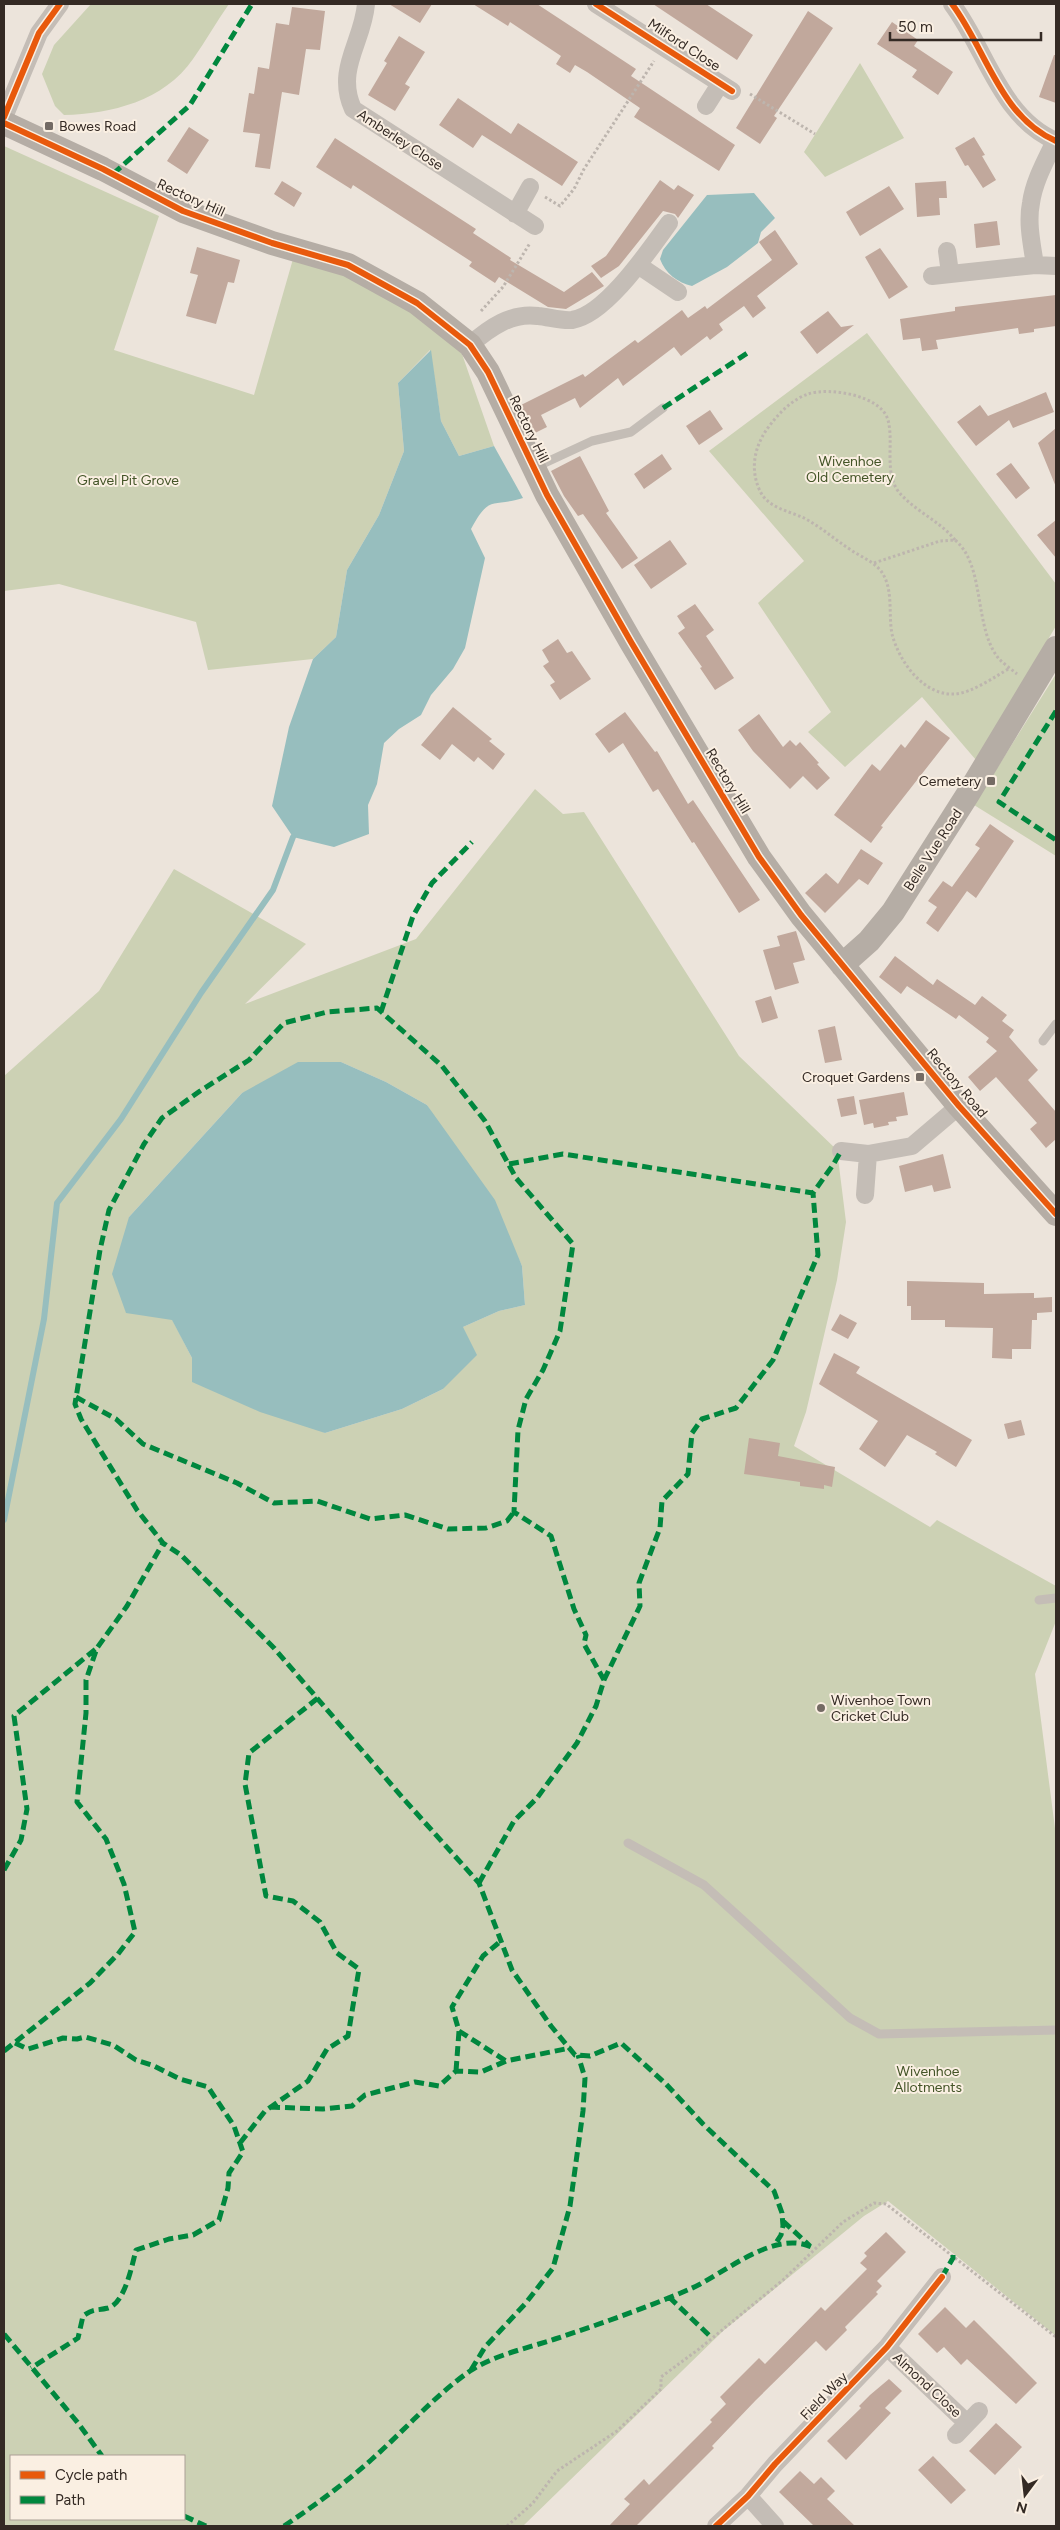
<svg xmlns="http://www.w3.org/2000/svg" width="1060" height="2530" font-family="Figtree,sans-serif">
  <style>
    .green { fill: #ccd1b4; fill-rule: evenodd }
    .water { fill: #97bebe }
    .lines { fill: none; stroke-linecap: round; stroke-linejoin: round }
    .stream { stroke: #97bebe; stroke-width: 6 }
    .building { fill: #c1a89c }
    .path { stroke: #bdb5ae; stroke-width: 3; stroke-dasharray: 2.5 2.5; stroke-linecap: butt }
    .lane { stroke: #c4bdb6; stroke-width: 9 }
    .street { stroke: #c4bdb6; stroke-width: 18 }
    .secondary { stroke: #b5ada5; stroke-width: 24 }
    .quiet { stroke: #00873e; stroke-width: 5; stroke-dasharray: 10 5; stroke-linecap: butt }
    .cycleway-casing { stroke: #faefe2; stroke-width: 9 }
    .cycleway { stroke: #e8590c; stroke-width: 6 }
    .poi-dot { fill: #746b64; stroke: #faefe2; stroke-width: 2 }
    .labels { text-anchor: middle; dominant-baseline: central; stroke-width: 4; stroke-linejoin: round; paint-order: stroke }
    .street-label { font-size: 14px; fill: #342a24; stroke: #faefe2 }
    .poi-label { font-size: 14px; fill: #342a24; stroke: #faefe2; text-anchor: start }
    .park-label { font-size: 14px; fill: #435427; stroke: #faefe2 }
  </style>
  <rect width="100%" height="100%" fill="#ece4db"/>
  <path class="green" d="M91 4H229C216 22 206 41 193 59 164 101 111 114 64 115L55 106 42 74 54 45Z
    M860 63 904 138 825 177 804 152Z
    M4 146 159 216 114 350 254 395 293 259 359 280 421 311 462 354 494 446 459 456 441 421 430 350 398 383 404 451 379 515 347 570 336 637 313 659 208 670 196 622 59 584 4 591Z
    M867 333 1056 584V626L976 760 922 697 845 767 808 732 831 712 758 603 804 561 709 451Z
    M1056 674V856L974 805Z
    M535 789 563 814 584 812 739 1056 837 1150 846 1222 837 1280 806 1412 794 1446 930 1527 937 1520 1056 1586V1621L1035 1674 1056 1836V2336L888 2201 864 2216 723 2331 523 2526H4V1076L99 991 174 869 306 944 245 1004 416 939ZM341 1062 386 1082 427 1105 509 1239 522 1266 525 1305 499 1311 463 1327 443 1389 402 1409 325 1433 192 1358 172 1319 129 1217 242 1093ZM11 2456H184V2519H11Z"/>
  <path class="water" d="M754 193 775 218 761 232 758 243 727 267 692 286C678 283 665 273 660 259L663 250 707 195Z
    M431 350 441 421 459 456 494 446 523 498C491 508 490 494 471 529L485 558 465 648 453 669 431 695 421 715 399 729 384 743 377 784 368 805 369 834 334 847 293 837 272 806 289 727 313 659 336 637 347 570 379 515 404 451 398 383Z
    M298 1062H341L386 1082 427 1105 495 1200 522 1266 525 1305 499 1311 463 1327 477 1355 443 1389 402 1409 325 1433 260 1412 192 1382V1358L172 1320 126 1313 112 1274 129 1217 242 1093Z"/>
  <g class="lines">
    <path class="stream" d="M4 1520 44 1319 57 1203 121 1119 201 993 273 890 293 837"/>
  </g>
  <path class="building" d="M389 4H432L420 23Z
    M473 4H537L636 69 631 76 735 145 719 171 634 117 640 108 587 72 575 65 570 73 556 64 561 56 510 22 508 26Z
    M653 4H706L753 35 737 60Z
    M292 7 325 11 320 50 306 49 299 95 282 92 270 169 255 167 260 134 243 132 249 93 254 94 258 67 269 69 276 23 289 25Z
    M808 11 833 28 774 116 777 118 760 144 736 128Z
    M892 22 918 40 914 46 953 72 938 95 912 77 917 70 877 44Z
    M399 36 425 52 405 84 410 87 395 111 368 95 387 63 384 61Z
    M1054 55H1056V103L1039 97Z
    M458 98 511 134 518 123 578 162 562 186 482 135 473 148 439 125Z
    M189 127 209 140 187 174 167 161Z
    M974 137 985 155 982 156 996 180 983 188 968 165 965 166 955 148Z
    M335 138 476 229 473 233 511 258 510 260 564 292 592 272 604 286 566 309 548 307 499 277 495 283 469 266 472 262 390 209 353 185 351 189 316 167Z
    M660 180 674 190 678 185 694 195 678 218 675 214 663 211 619 266 601 278 591 266 606 256Z
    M282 181 302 193 294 207 274 194Z
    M946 181 947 198H939L940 215 917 217 915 183Z
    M889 186 904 209 860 236 846 212Z
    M997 221 1000 245 976 248 974 224Z
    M775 230 798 264 757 296 766 308 753 318 744 306 719 324 723 330 710 340 707 336 681 356 674 347 623 386 618 378 580 408 575 398 541 415 547 427 533 434 519 406 583 374 585 377 635 340 638 343 682 310 688 318 705 306 707 309 772 260 759 242Z
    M197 247 240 260 234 283 228 282 216 324 186 316 198 275 190 273Z
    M880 248 908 287 889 299 865 257Z
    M1056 295V326L1034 329V332L1019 334 1018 328 936 340 938 349 922 351 920 338 903 340 900 319 955 311V307Z
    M828 311 841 327 854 325 817 354 800 332Z
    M1046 392 1054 412 1013 428 1009 420 976 446 957 422 980 405 988 416Z
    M710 410 723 429 699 445 686 426Z
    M1056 428V487L1038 443Z
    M662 454 672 469 644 489 634 474Z
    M580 456 609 511 606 513 638 558 622 569 583 514 578 516 564 496 551 471Z
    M1011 463 1030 488 1016 499 996 474Z
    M1056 520V558L1037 535Z
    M670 540 687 564 651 589 634 565Z
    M695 604 714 630 706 636 734 678 715 690 700 668 702 667 678 633 685 628 677 616Z
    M558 639 567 653 572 651 591 679 560 700 550 685 555 682 543 666 549 662 542 650Z
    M453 707 492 739 489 741 505 754 493 770 478 757 474 762 452 744 440 760 421 745Z
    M625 712 655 752 657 751 688 804 693 800 760 900 739 913 694 842 692 843 658 789 653 792 623 743 609 753 595 734Z
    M759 714 783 747 790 740 796 746 800 742 819 763 817 764 830 778 817 790 803 776 790 789 753 751 738 730Z
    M926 720 950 738 881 826 883 827 871 843 834 815 872 764 880 771 901 744 905 748Z
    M990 824 1014 841 976 898 967 891 938 932 926 923 937 907 928 901 943 881 952 887 980 848 975 845Z
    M861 849 883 863 868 885 859 879 825 913 805 893 826 873 838 884Z
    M796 931 805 960 793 963 799 983 775 990 763 950 780 946 777 936Z
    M895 956 933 985 937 979 975 1005 982 996 1007 1015 1002 1021 1014 1030 1009 1037 1038 1070 1028 1080 1056 1112V1139L1046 1148 1030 1129 1037 1123 996 1077 980 1091 968 1077 997 1051 986 1042 989 1038 959 1015 956 1019 907 986 901 994 879 977Z
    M771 996 778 1018 762 1023 755 1001Z
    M835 1026 842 1060 825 1063 818 1030Z
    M904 1092 908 1115 896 1117 897 1121 888 1122 889 1125 874 1128 873 1123 864 1125 859 1100Z
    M854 1096 857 1114 841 1117 837 1099Z
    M943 1154 951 1188 934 1192 932 1185 905 1192 899 1166Z
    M907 1281 984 1283V1294L1034 1293V1298L1052 1297V1312L1037 1313V1320H1032L1031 1349H1012V1359L992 1358 993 1328 945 1327V1320H911V1306H907Z
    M840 1314 857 1323 848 1339 831 1330Z
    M834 1353 860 1367 856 1373 972 1440 956 1467 935 1454 937 1452 907 1435 885 1467 859 1449 878 1421 819 1384Z
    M1021 1420 1025 1435 1008 1439 1004 1424Z
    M749 1438 780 1443 778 1456 835 1467 832 1487 824 1485V1489L800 1486V1482L744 1474Z
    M886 2232 906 2252 877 2281 882 2286 876 2292 878 2294 845 2327 847 2330 826 2351 816 2341 756 2400 712 2446 714 2448 636 2526H609L630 2504 624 2499 644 2479 649 2485 712 2422 710 2420 726 2404 720 2397 759 2358 765 2364 821 2307 825 2311 867 2269 860 2263 867 2256 864 2253Z
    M945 2307 966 2328 974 2320 1037 2383 1016 2404 967 2359 961 2365 944 2347 937 2353 918 2334Z
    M889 2379 902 2391 885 2408 891 2413 846 2460 827 2441 861 2408 859 2406 870 2395Z
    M996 2423 1022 2447 995 2475 969 2451Z
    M933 2456 966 2490 951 2504 918 2470Z
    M800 2471 814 2484 821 2477 835 2491 827 2499 855 2526H814L779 2492Z"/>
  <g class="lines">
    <path class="path" d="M750 94 815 134
      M545 197 560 206 574 189 584 169 654 61
      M481 311 503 287 530 243
      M955 540C939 520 914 511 898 491 884 471 894 442 888 420 881 395 829 387 808 394 793 399 780 412 770 425 755 444 749 468 760 491 768 508 789 511 804 518 821 527 834 539 851 550 861 557 873 561 881 571 894 589 888 613 892 634 899 661 923 696 955 694 972 693 996 676 1010 668
      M874 563 940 541 955 540C986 566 973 627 999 659 1004 664 1011 669 1017 674
      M507 2526 533 2503 557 2471 617 2431 661 2389V2377L699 2349 783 2280 843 2222 874 2203 886 2204 1056 2337"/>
    <path class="lane" d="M536 467 592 441 631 432 663 408
      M1043 1041 1056 1024
      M1039 1600 1056 1598
      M628 1843 704 1885 850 2018 879 2034 1056 2030"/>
    <path class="street" d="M366 4C363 42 335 69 353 109L535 226
      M596 4 732 91
      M952 4C986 49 1000 117 1056 141
      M706 106 720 84
      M4 117 39 33 60 4
      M515 214 530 187
      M947 251 950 273
      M638 265 678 292
      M1035 265C1032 245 1027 223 1031 203 1034 181 1046 160 1055 141
      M932 276 1035 265 1056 266
      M470 345C489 328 512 312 538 316 549 317 561 321 572 320 606 315 650 249 669 223
      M841 1151 868 1154 912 1146 959 1106
      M865 1195 868 1154
      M887 2347 967 2423
      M956 2435 979 2411
      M748 2496 775 2526
      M716 2526 748 2496 775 2464 887 2347 942 2277"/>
    <path class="secondary" d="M4 123 103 169 183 211 272 243 348 265 417 303 470 345 488 372 547 495 631 642 759 857 801 915 959 1106 1056 1214
      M842 965 869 941 893 912 968 794 1056 648"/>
    <path class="quiet" d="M113 174 190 105 252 4
      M663 408 749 352
      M1056 711 999 802 1056 840
      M381 1012 413 916 432 883 472 842
      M509 1164 563 1154 813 1193 833 1165 841 1151
      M76 1397 116 1419 143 1444 237 1483 274 1503 317 1501 370 1519 405 1515 448 1529 486 1528 507 1521 514 1512
      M604 1680 640 1606 639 1583 660 1528 662 1501 688 1474 692 1433 702 1419 736 1408 773 1360 818 1255 813 1193
      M4 1870 21 1840 27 1809 14 1716 97 1648
      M479 1883 514 1821 537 1798 577 1743 596 1706 604 1680 584 1644 586 1635 574 1609 551 1536 514 1512 518 1430 526 1399 543 1370 560 1331 573 1244 516 1178 485 1121 442 1066 377 1008 327 1012 284 1023 249 1060 200 1091 162 1118 144 1144 109 1210 100 1250 75 1404 81 1419 137 1510 163 1543 181 1555 274 1648 402 1797 479 1883 512 1970 551 2026 575 2055 590 2056 621 2043 666 2084 703 2124 774 2191 782 2213 783 2226 781 2235 774 2246
      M459 2031 506 2061
      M15 2043 28 2049 63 2038 77 2039 85 2037 113 2045 136 2060 152 2065 180 2079 208 2087 234 2126 243 2152 229 2173 228 2188 219 2220 193 2235 169 2239 136 2250C132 2265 125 2303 108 2308 96 2311 94 2308 83 2316L78 2338 31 2368
      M4 2051 90 1983 118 1954 135 1932 124 1884 106 1839 77 1802 86 1713V1680L97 1648 127 1606 163 1543
      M456 2071 459 2031 452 2007 483 1956 502 1940
      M270 2107 323 2109 352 2106 365 2095 415 2082 439 2086 456 2071 481 2072 506 2061 570 2048
      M240 2143 265 2111 308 2081 327 2049 348 2036 359 1969 337 1953 320 1922 293 1901 266 1896 245 1784 249 1753 318 1698
      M783 2221 810 2246
      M942 2277 953 2258V2251
      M669 2297 712 2338
      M4 2334 78 2423 102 2456
      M471 2370 485 2347 525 2304 553 2268 570 2206 583 2111 585 2078 578 2055
      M184 2516 206 2526
      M284 2526C314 2506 344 2484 371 2460 404 2431 434 2396 470 2371 494 2355 528 2348 555 2339 600 2324 646 2308 690 2289 723 2275 777 2226 815 2249"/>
    <defs>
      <path id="cycleway" d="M596 4 732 91
        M952 4C986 49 1000 117 1056 141
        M4 117 39 33 60 4
        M4 123 103 169 183 211 272 243 348 265 417 303 470 345 488 372 547 495 631 642 759 857 801 915 959 1106 1056 1214
        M716 2526 748 2496 775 2464 887 2347 942 2277"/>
    </defs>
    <use href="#cycleway" class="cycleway-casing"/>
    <use href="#cycleway" class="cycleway"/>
  </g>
  <g class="poi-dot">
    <rect x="44" y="121" width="10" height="10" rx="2.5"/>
    <rect x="986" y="776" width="10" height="10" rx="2.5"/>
    <rect x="915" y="1072" width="10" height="10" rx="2.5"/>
    <circle cx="821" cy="1708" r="5"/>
  </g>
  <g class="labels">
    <g class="street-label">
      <text transform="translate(684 45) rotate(33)">Milford Close</text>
      <text transform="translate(400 140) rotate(33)">Amberley Close</text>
      <text transform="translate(191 198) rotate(24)">Rectory Hill</text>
      <text transform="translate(529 429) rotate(64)">Rectory Hill</text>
      <text transform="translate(728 781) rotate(59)">Rectory Hill</text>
      <text transform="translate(933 850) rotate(-57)">Belle Vue Road</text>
      <text transform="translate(957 1083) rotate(50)">Rectory Road</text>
      <text transform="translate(927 2385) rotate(43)">Almond Close</text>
      <text transform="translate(824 2396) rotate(-46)">Field Way</text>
    </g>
    <g class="poi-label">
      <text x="59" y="126">Bowes Road</text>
      <text x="981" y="781" text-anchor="end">Cemetery</text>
      <text x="910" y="1077" text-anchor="end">Croquet Gardens</text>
      <text x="831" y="1700">Wivenhoe Town<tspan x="831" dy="16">Cricket Club</tspan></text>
    </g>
    <g class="park-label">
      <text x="850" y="461">Wivenhoe<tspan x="850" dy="16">Old Cemetery</tspan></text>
      <text x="128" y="480">Gravel Pit Grove</text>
      <text x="928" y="2071">Wivenhoe<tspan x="928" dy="16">Allotments</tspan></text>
    </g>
  </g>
  <rect width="1060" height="2530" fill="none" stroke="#342a24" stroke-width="10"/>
  <rect x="10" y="2455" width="175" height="65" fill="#faefe2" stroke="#aba096"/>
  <rect x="20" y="2471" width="25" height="8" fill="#e8590c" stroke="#aba096"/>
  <text x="55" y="2480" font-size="15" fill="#342a24">Cycle path</text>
  <rect x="20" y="2496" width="25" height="8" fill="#00873e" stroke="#aba096"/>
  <text x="55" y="2505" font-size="15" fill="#342a24">Path</text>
  <g transform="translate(1025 2495) rotate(195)" stroke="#faefe2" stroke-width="4" paint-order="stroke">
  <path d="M0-4L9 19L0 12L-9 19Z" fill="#342a24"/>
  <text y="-8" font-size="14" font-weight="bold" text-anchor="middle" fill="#342a24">N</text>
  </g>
  <path d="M890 32v8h151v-8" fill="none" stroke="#342a24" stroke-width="2.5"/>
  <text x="898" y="32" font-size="15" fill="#342a24" stroke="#faefe2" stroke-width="4" paint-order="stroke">50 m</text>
</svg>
